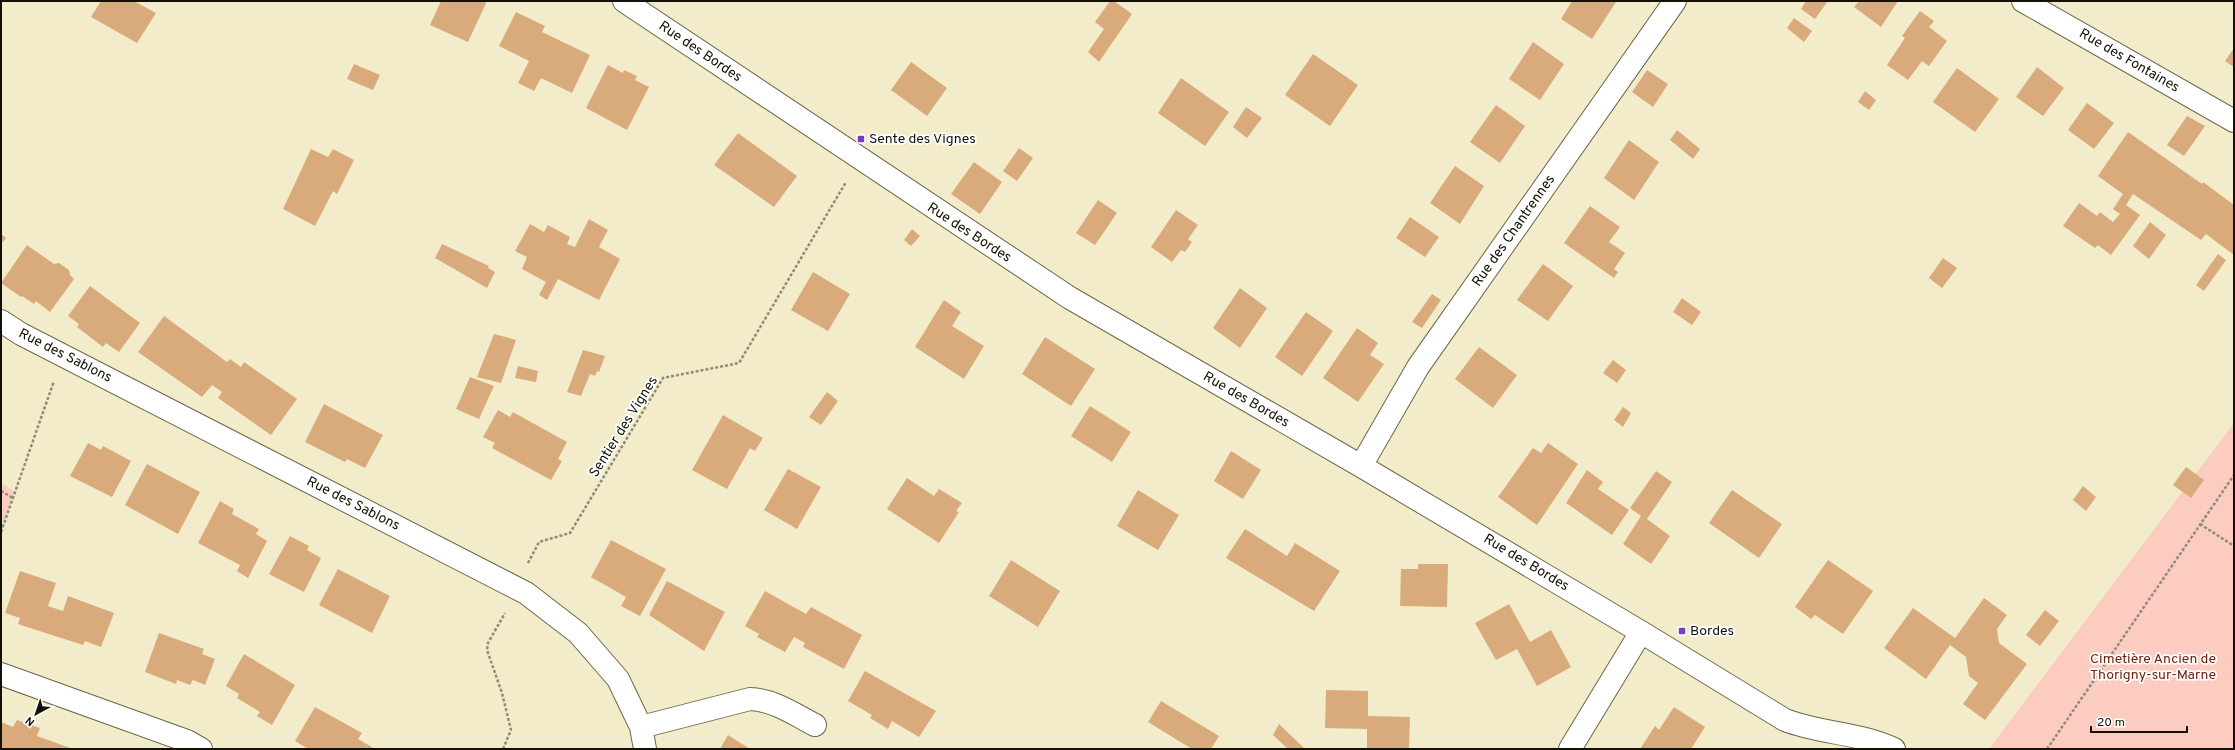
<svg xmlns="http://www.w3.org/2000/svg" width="2235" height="750" font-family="Overpass,sans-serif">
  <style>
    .green { fill: #fcccc0 }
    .building { fill: #d9ab7c }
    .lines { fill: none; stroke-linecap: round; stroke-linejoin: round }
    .minor-casing { stroke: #6d6749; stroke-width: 24 }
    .path { stroke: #908b74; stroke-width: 2.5; stroke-dasharray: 3 2; stroke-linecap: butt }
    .minor { stroke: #fff; stroke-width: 22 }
    .poi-dot { fill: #7342ba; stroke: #fff; stroke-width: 1.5 }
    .labels { text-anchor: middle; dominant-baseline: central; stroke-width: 3.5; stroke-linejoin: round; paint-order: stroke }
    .street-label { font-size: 14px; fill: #131106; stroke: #fff }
    .poi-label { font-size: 14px; fill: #131106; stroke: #fff; text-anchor: start }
    .park-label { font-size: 14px; fill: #6f2311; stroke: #fff }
  </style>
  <rect width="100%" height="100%" fill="#f3ecca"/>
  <path class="green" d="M2234 423V749H1989Z
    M1 483 15 492 5 521 1 519Z"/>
  <path class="building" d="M101 1H134L156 13 137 43 91 17Z
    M441 1H487L468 42 430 25Z
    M1110 1H1114L1132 14 1099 62 1088 52 1104 29 1095 22Z
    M1572 1H1614L1616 2 1592 39 1561 19Z
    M1806 1H1828L1815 19 1801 9Z
    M1859 1H1898L1881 27 1854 7Z
    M1920 11 1934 21 1929 27 1947 41 1929 66 1922 61 1908 80 1887 65 1905 38 1902 36Z
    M516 12 545 26 542 32 590 55 572 93 541 78 534 91 518 83 529 61 499 46Z
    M1794 18 1812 31 1804 42 1787 28Z
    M1533 42 1564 64 1540 100 1509 79Z
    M2234 48V67L2225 61Z
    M1313 54 1358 85 1330 126 1285 95Z
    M911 62 947 88 927 116 891 90Z
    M354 64 380 75 373 90 347 79Z
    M608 65 623 73 624 70 637 76 635 80 649 87 627 130 586 108Z
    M2037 67 2064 88 2043 116 2016 97Z
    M1957 68 1999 99 1975 132 1933 102Z
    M1647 70 1668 84 1653 107 1632 92Z
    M1181 78 1229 112 1205 146 1158 113Z
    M1865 91 1876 100 1869 110 1858 102Z
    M2087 103 2114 123 2094 149 2068 130Z
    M1496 105 1525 126 1500 163 1470 142Z
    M1246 107 1262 118 1247 138 1233 127Z
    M2187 116 2205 126 2184 156 2167 145Z
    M1677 130 1700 149 1693 159 1670 140Z
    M2128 132 2202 184 2203 182 2234 205V255L2206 234 2201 240 2133 194 2126 205 2140 215 2111 255 2098 245 2095 248 2063 226 2079 203 2097 216 2100 212 2113 222 2120 214 2113 209 2123 194 2098 176Z
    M738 133 797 176 774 207 714 165Z
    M1629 140 1659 162 1634 200 1604 178Z
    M1019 148 1033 158 1017 181 1003 171Z
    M311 149 328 157 333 149 354 160 337 194 333 191 315 226 283 209Z
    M974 162 1002 182 980 214 951 194Z
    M1455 166 1484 186 1460 224 1430 203Z
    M1098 200 1117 213 1095 245 1076 233Z
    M1590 206 1620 227 1609 242 1625 253 1614 269 1618 272 1614 278 1564 243Z
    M1176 210 1198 225 1188 239 1192 242 1185 252 1181 250 1172 262 1151 247Z
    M1410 217 1439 237 1425 257 1396 238Z
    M589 219 608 230 599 247 620 259 599 300 558 279 547 300 539 295 546 282 522 269 527 257 515 251 530 224 544 232 548 225 570 237 567 244 575 247Z
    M2150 222 2166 235 2149 259 2133 246Z
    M912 229 920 236 911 246 904 240Z
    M1 234 6 238 1 244Z
    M442 244 489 266 488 268 495 272 487 288 435 258Z
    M27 245 54 264 59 263 69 270 70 275 74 279 50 312 36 301 34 304 22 296 21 297 1 283Z
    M2218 254 2226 260 2204 291 2196 285Z
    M1943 258 1957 268 1942 288 1929 278Z
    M1543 264 1573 286 1548 321 1517 300Z
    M813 272 850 294 828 331 791 310Z
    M90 286 140 323 119 352 106 343 103 347 77 327 79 324 68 316Z
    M1240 288 1267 308 1240 348 1213 328Z
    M1432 294 1441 300 1422 328 1412 322Z
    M1682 298 1701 312 1692 325 1673 312Z
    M944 300 961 312 952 326 984 346 964 379 915 347Z
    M1306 312 1333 331 1302 376 1275 357Z
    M164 316 227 362 230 359 241 367 244 362 297 399 271 435 218 398 222 392 212 385 202 397 138 352Z
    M1357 328 1378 343 1370 355 1384 364 1358 402 1323 378Z
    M494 334 516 340 501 383 477 377Z
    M1045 337 1095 369 1071 406 1022 374Z
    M1479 347 1517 375 1493 408 1455 379Z
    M583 350 605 356 599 372 597 371 595 376 590 374 581 396 567 392Z
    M1613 360 1626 370 1617 383 1603 373Z
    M518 366 538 371 536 382 515 378Z
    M470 377 494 386 479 419 456 409Z
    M827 392 838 401 821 425 809 417Z
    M324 404 383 435 365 468 347 459 345 462 305 442Z
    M1090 406 1131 432 1112 462 1071 436Z
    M1623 407 1631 413 1623 427 1614 420Z
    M498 410 510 417 513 412 567 442 558 459 562 461 551 480 492 448 495 443 483 437Z
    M723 415 763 438 755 451 750 448 727 489 692 470Z
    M88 443 101 450 103 446 131 461 112 497 70 476Z
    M1548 443 1578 464 1537 525 1498 497 1533 448 1541 453Z
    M1231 451 1261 470 1243 499 1214 481Z
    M147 464 200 492 178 534 125 505Z
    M2186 467 2204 480 2191 498 2173 485Z
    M788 469 821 487 797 529 764 510Z
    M1587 470 1603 482 1598 489 1629 510 1612 535 1566 503Z
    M1656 471 1672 482 1647 519 1670 536 1651 564 1623 544 1641 516 1630 508Z
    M907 478 934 496 939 489 962 503 956 511 959 512 939 543 887 509Z
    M2083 486 2096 497 2086 511 2073 500Z
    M1138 490 1179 515 1158 550 1117 526Z
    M1732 490 1782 524 1759 558 1709 523Z
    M220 501 234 509 232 514 259 529 256 534 267 541 248 578 237 571 240 565 198 543Z
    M1245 529 1287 556 1295 543 1340 571 1314 611 1226 558Z
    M290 536 309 546 307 550 321 558 304 592 269 574Z
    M611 540 666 569 640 616 621 606 626 597 591 577Z
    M1011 560 1060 591 1038 627 989 596Z
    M1828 560 1873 591 1843 634 1815 615 1811 619 1795 607Z
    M1418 564H1448L1447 607 1400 606 1401 569H1418Z
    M338 569 390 596 372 633 319 605Z
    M20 571 56 583 48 606 63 611 68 596 114 613 101 647 85 641 83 645 27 627 18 624 20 618 5 613Z
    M667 581 725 612 704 651 649 615Z
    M765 591 806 614 811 607 862 635 844 669 803 647 805 643 794 637 785 652 757 637 759 634 745 626Z
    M1984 598 2007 615 1997 629 1999 643 2027 664 1985 720 1963 704 1978 683 1969 676 1966 657 1950 645 1926 679 1884 648 1913 608 1955 638Z
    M1509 604 1530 642 1551 630 1571 667 1537 686 1517 649 1496 660 1475 623Z
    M2045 610 2059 621 2040 646 2026 635Z
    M159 633 204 649 202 654 215 659 205 685 193 680 190 685 177 680 176 684 145 672Z
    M244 654 295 685 272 725 257 716 260 712 237 698 239 694 226 686Z
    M865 671 936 711 919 737 892 721 888 729 870 718 872 715 848 701Z
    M1326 690 1368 691V716L1410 717 1409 749H1367V729L1325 728Z
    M1161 701 1219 736 1211 749H1192L1148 722Z
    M315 707 362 733 358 739 375 749H308L295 741Z
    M1674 707 1705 727 1691 749H1640L1655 726 1659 730Z
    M17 720 40 728 37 736 73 749H1V722L13 727Z
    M1279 724 1305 749H1288L1273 735Z
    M728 735 750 749H720Z"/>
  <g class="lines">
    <defs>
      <path id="minor" d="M624 1 1070 298 1361 466 1641 632 1785 720C1821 734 1857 732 1894 749
        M2023 1 2234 121
        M1 321 21 334 526 593 578 633 618 679 641 727 645 749
        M1361 466 1418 367 1675 1
        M1 674 187 741 201 749
        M641 727 750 699C774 700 794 714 815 725
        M1570 749 1641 632"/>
    </defs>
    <use href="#minor" class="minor-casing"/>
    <path class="path" d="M1 491 13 498
      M2200 524 2234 546
      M1 532 54 381
      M528 563 539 542 570 533 663 378 739 363 846 182
      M503 749 511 730 502 693 487 650 488 643 505 613
      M2047 749 2234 475"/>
    <use href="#minor" class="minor"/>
  </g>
  <g class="poi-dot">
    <rect x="857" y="135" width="8" height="8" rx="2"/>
    <rect x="1678" y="627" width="8" height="8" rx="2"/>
  </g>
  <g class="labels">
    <g class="street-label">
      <text transform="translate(700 52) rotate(34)">Rue des Bordes</text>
      <text transform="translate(2129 61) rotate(30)">Rue des Fontaines</text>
      <text transform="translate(1514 231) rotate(-55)">Rue des Chantrennes</text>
      <text transform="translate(969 233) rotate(33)">Rue des Bordes</text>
      <text transform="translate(65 356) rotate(27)">Rue des Sablons</text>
      <text transform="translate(1246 400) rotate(30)">Rue des Bordes</text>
      <text transform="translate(624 427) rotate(-58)">Sentier des Vignes</text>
      <text transform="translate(353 504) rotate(27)">Rue des Sablons</text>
      <text transform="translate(1526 563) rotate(31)">Rue des Bordes</text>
    </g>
    <g class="poi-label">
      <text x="869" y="139">Sente des Vignes</text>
      <text x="1690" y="631">Bordes</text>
    </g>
    <g class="park-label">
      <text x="2153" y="659">Cimetière Ancien de<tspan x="2153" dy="16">Thorigny-sur-Marne</tspan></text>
    </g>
  </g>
  <rect width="2235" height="750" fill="none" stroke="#131106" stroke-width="4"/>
  <g transform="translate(36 714) rotate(220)" stroke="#ffffff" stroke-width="3" paint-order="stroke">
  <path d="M0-3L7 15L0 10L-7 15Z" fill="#131106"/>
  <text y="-6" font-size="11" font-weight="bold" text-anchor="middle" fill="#131106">N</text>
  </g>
  <path d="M2091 726v6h96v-6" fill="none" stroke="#131106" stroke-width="2"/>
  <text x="2097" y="726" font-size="12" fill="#131106" stroke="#ffffff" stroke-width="3" paint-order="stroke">20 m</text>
</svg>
